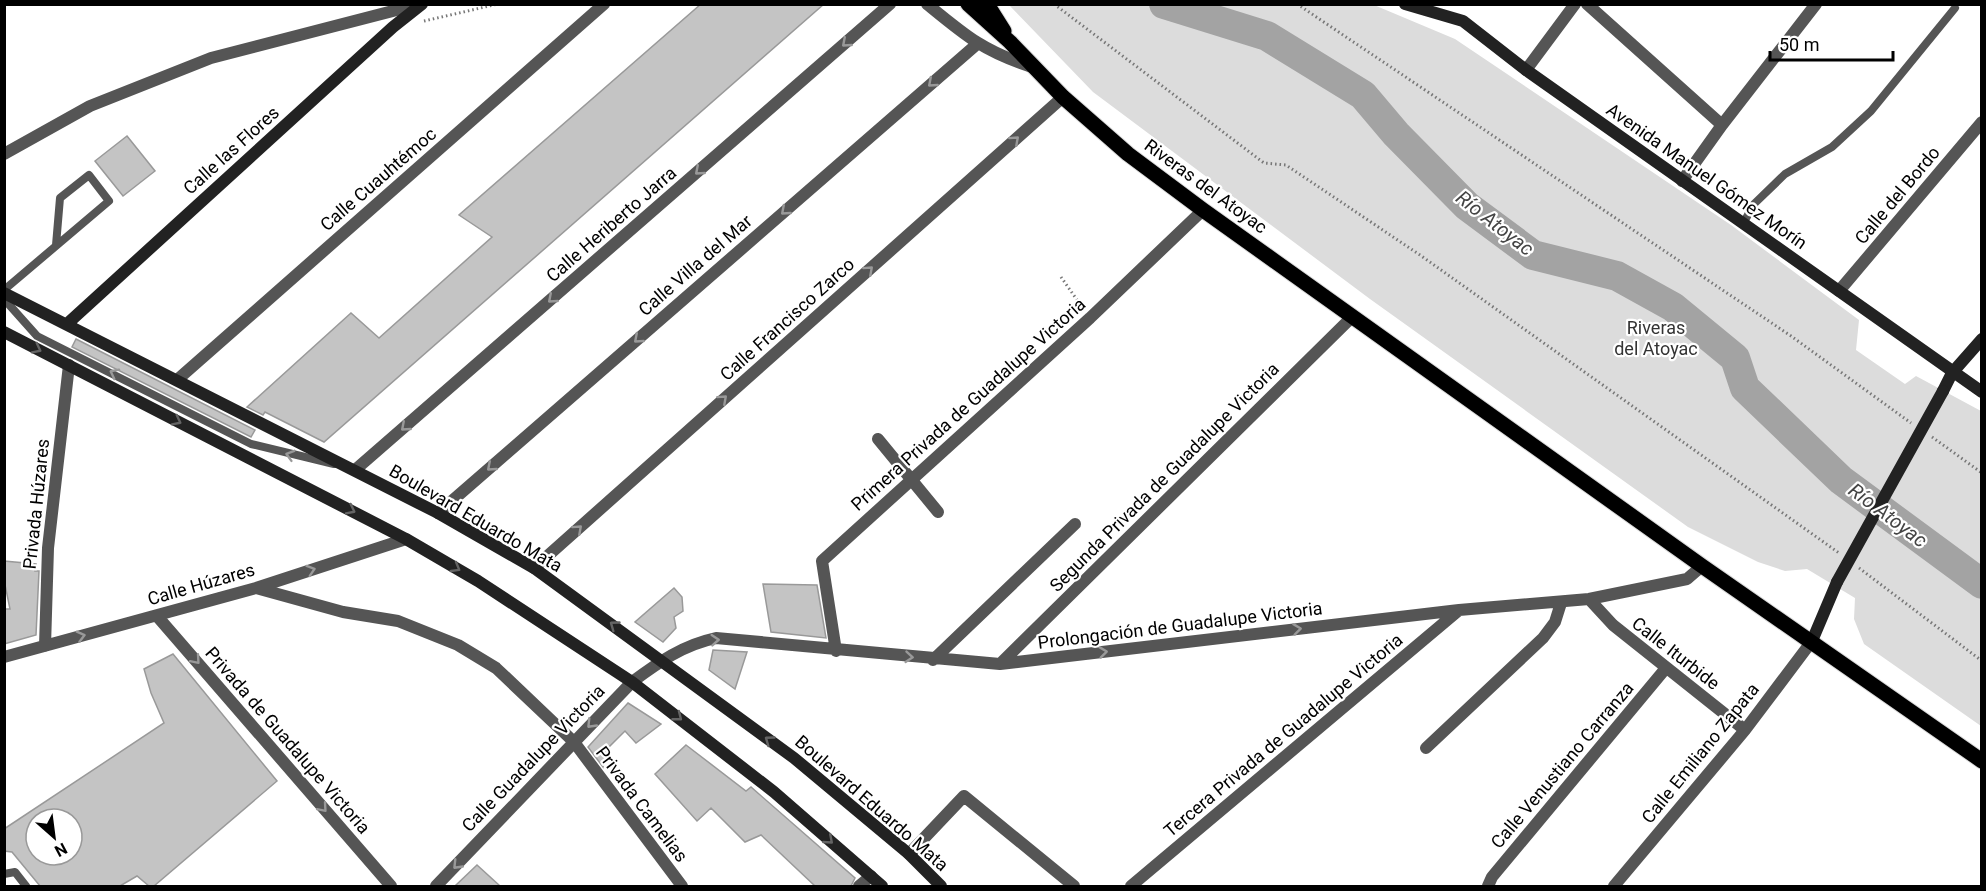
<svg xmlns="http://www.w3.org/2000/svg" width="1986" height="891" font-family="Roboto,sans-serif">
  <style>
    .green { fill: #dcdcdc }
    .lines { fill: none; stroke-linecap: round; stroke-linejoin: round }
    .river { stroke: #a3a3a3; stroke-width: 30 }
    .building { fill: #c4c4c4; stroke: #999; stroke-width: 1.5; fill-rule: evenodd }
    .primary-casing { stroke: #dbdbdb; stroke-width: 17 }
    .path { stroke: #777; stroke-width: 3; stroke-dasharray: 1.5 3; stroke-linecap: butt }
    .lane { stroke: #555; stroke-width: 8 }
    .street { stroke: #555; stroke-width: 12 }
    .secondary { stroke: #222; stroke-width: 12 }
    .primary { stroke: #000; stroke-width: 15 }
    .secondary-bridge { stroke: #222; stroke-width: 12 }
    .oneway { stroke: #999 }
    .oneway2 { stroke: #646464 }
    .labels { text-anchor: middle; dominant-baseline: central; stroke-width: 4.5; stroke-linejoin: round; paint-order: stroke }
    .street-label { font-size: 18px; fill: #000; stroke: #fff }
    .park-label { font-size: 18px; fill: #333; stroke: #fff }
    .water-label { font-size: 20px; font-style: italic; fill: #444; stroke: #fff }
  </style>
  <rect width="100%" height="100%" fill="#fff"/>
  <path class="green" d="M1009 5H1374L1455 39 1731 225 1859 320 1856 350 1905 384 1916 376 1981 411V726L1864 644 1854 619 1855 598 1807 569 1785 571 1758 562 1688 527 1370 299 1093 92Z"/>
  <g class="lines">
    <path class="river" d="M1164 4 1267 36 1363 95 1396 134 1467 206 1533 255 1617 276 1673 307 1735 358 1745 388 1841 480 1982 584"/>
  </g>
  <path class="building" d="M701 4H824L324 442 265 412 263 415 247 407 351 313 379 338 492 237 459 215Z
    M127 136 155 171 123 196 95 161Z
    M76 339 255 430 251 437 72 347Z
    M4 561 36 564 35 571H39L36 635 4 644V609H10L4 580Z
    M763 584 817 585 826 638 771 632Z
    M674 588 682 597 683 611 674 617 676 628 663 642 635 622Z
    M713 650 747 652 735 689 709 670Z
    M173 654 277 781 154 886H149L137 876 120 886H40L12 852 4 851V829L164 723 151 693 144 669ZM36 819H72V855H36Z
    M628 703 661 724 636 743 625 731 607 749 603 767 588 747Z
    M686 745 746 791 751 787 855 878 851 886H815L761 835 745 842 711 808 697 821 655 774Z
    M477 865 500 886H455Z"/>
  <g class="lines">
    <defs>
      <path id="primary" d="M968 4 1010 42 1063 97 1128 154 1203 210 1702 566 1982 761
        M987 4 1004 31"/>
    </defs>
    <use href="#primary" class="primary-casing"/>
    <path class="path" d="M1054 4 1264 163 1286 165 1420 255 1839 553
      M1297 4 1791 336 1911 423
      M424 21 498 4
      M1061 277 1082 307
      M1932 437 1982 473
      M1859 568 1982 661"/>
    <path class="lane" d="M1744 222 1754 204 1785 174 1832 147 1871 111 1955 8
      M4 290 109 201 89 175 60 198 56 245
      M4 299 37 336 251 444 334 464
      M4 874 15 872 26 886"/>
    <path class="street" d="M927 4C966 36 983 51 1032 67
      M1587 4 1722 125
      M1526 70 1575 4
      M4 154 90 106 211 58 420 4
      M1682 181 1722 125 1816 4
      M1839 291 1982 122
      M177 380 604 4
      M878 439 938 512
      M355 470 890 4
      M438 513 976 45
      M534 568 1063 97
      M256 588 343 612 398 621 458 645 496 668 574 742 682 886
      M1589 599 1613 625 1745 730
      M157 616 391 886
      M45 646 48 548 69 365
      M836 651 822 561 1090 318 1203 210
      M4 657 256 588 406 539
      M933 660 1075 524
      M1000 664 1353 316
      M1426 748 1543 638 1555 622 1561 603
      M909 854 964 796 1074 886
      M436 886 632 682C659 662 683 645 716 638L1000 664 1459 610 1589 599 1687 579 1702 566
      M859 886 871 876
      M1131 886 1458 611
      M1488 886 1492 877 1666 668
      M1614 886 1745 730 1812 641"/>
    <path class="secondary" d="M1405 4 1463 21 1526 70 1982 392
      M4 293 438 513 534 568 794 758 909 854 941 886
      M67 324 393 27 422 4
      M4 332 406 539 478 581 632 682 774 792 882 886
      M1943 391 1952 373 1982 339
      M1812 641 1837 582"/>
    <use href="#primary" class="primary"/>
    <path class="secondary-bridge" d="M1837 582 1943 391"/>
  </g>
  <defs><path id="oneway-chevron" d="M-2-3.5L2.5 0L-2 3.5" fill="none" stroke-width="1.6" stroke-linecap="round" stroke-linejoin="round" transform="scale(1.5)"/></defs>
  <g class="oneway">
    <use href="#oneway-chevron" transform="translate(846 43) rotate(139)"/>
    <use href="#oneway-chevron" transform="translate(932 83) rotate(139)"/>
    <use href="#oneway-chevron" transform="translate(1015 140) rotate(-42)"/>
    <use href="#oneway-chevron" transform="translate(699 171) rotate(139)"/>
    <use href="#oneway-chevron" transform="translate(785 211) rotate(139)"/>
    <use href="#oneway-chevron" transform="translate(869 270) rotate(-42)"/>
    <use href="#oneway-chevron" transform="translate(552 299) rotate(139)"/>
    <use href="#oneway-chevron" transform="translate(638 339) rotate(139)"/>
    <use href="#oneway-chevron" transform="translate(114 373) rotate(-153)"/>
    <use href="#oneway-chevron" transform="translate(723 399) rotate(-42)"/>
    <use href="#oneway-chevron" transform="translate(405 427) rotate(139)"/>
    <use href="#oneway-chevron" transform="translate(290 455) rotate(-164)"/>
    <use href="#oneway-chevron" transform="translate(491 467) rotate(139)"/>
    <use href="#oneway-chevron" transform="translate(578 529) rotate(-42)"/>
    <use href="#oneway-chevron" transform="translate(311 570) rotate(-18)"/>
    <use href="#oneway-chevron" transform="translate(1297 629) rotate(-7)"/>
    <use href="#oneway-chevron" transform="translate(81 636) rotate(-15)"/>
    <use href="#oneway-chevron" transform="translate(715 640) rotate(-4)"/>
    <use href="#oneway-chevron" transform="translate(1103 652) rotate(-7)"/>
    <use href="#oneway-chevron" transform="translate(909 657) rotate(5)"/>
    <use href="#oneway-chevron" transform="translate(196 660) rotate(49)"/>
    <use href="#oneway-chevron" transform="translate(591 724) rotate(134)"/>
    <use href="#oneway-chevron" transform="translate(323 808) rotate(49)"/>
    <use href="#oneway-chevron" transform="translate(457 865) rotate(134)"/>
  </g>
  <g class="oneway2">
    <use href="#oneway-chevron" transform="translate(37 349) rotate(27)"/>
    <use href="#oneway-chevron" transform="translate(177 421) rotate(27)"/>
    <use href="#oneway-chevron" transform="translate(351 510) rotate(27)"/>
    <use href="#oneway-chevron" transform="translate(456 568) rotate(30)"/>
    <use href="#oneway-chevron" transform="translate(614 625) rotate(-144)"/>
    <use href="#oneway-chevron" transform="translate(678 717) rotate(38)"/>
    <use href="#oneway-chevron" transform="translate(769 740) rotate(-144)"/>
    <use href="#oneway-chevron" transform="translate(829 840) rotate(41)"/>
  </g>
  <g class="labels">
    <g class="street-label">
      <text transform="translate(231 150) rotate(-42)">Calle las Flores</text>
      <text transform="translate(1707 176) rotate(35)">Avenida Manuel Gómez Morín</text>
      <text transform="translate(378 179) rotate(-41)">Calle Cuauhtémoc</text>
      <text transform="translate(1206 186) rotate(36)">Riveras del Atoyac</text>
      <text transform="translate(1897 195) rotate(-50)">Calle del Bordo</text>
      <text transform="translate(611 224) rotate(-41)">Calle Heriberto Jarra</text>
      <text transform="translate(695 265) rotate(-41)">Calle Villa del Mar</text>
      <text transform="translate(787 319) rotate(-42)">Calle Francisco Zarco</text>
      <text transform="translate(968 404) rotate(-42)">Primera Privada de Guadalupe Victoria</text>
      <text transform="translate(1164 477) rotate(-45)">Segunda Privada de Guadalupe Victoria</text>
      <text transform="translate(36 504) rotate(-84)">Privada Húzares</text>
      <text transform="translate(476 518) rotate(30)">Boulevard Eduardo Mata</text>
      <text transform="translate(201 584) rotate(-16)">Calle Húzares</text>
      <text transform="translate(1180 625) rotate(-7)">Prolongación de Guadalupe Victoria</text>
      <text transform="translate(1676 653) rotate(38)">Calle Iturbide</text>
      <text transform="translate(1283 735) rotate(-40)">Tercera Privada de Guadalupe Victoria</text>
      <text transform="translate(288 740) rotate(49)">Privada de Guadalupe Victoria</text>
      <text transform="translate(1700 753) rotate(-51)">Calle Emiliano Zapata</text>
      <text transform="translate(533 758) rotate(-46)">Calle Guadalupe Victoria</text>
      <text transform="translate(1562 765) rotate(-50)">Calle Venustiano Carranza</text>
      <text transform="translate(872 803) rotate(41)">Boulevard Eduardo Mata</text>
      <text transform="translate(642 804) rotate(53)">Privada Camelias</text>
    </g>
    <g class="park-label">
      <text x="1656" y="327">Riveras<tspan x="1656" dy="21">del Atoyac</tspan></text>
    </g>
    <g class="water-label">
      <text transform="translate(1495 223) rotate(38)">Río Atoyac</text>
      <text transform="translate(1888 515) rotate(37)">Río Atoyac</text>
    </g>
  </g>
  <rect width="1986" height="891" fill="none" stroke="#000000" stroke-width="12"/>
  <g transform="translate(54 837) rotate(152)"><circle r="28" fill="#ffffff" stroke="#999999" stroke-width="1.5"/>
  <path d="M0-4.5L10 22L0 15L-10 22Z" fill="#000000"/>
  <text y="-9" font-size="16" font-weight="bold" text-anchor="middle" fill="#000000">N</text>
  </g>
  <path d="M1770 51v9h123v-9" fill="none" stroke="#000000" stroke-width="3"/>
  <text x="1779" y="51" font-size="18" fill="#000000" stroke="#ffffff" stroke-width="4.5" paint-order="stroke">50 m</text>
</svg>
